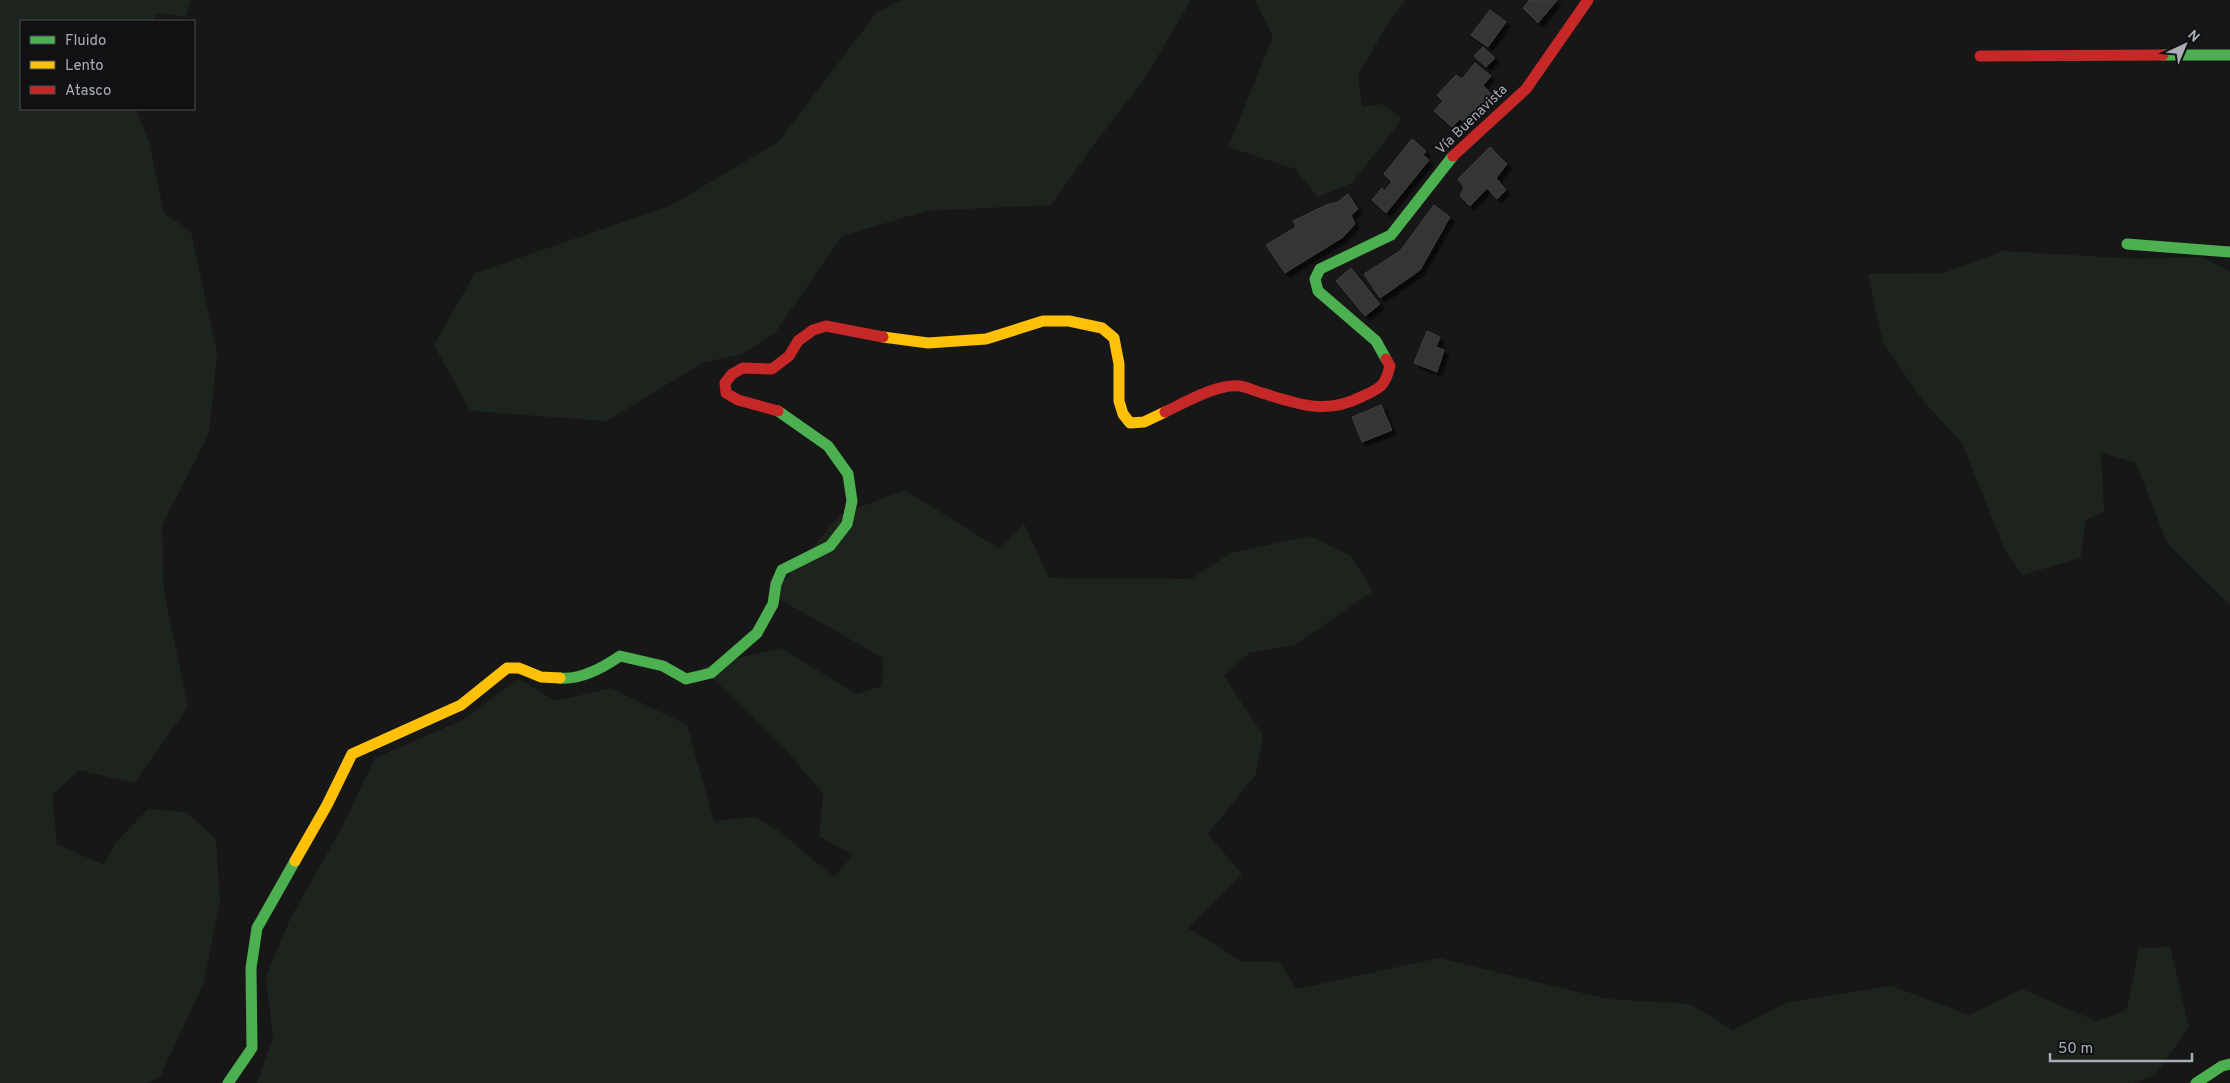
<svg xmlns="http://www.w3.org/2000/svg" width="2230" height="1083" font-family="Overpass,sans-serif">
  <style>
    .green { fill: #1d241e }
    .building { fill: #353536; stroke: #3f4043; filter: url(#shadow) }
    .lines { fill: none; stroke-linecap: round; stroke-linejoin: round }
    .fast { stroke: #4caf50; stroke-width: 11 }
    .slow { stroke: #ffc107; stroke-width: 11 }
    .jam { stroke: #c62828; stroke-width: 11 }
    .labels { text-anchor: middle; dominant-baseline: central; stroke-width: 4; stroke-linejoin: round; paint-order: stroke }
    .street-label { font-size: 14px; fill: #a8adb8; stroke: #111113 }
  </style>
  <defs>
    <filter id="shadow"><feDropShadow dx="4.5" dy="4.5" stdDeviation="1" flood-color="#0009"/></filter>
  </defs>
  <rect width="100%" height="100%" fill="#171717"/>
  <path class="green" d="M0 0H191L186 17 156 13 154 21H21V109H136L149 142 164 213 191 232 217 353 209 434 162 525 164 592 188 707 134 783 79 770 52 795 57 844 104 865 116 842 148 809 186 812 216 839 220 900 204 982 160 1077 147 1083H0Z
    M902 0H1191L1145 78 1092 147 1051 205 926 211 842 236 775 333 742 354 702 363 607 421 470 411 434 345 475 273 670 206 778 142 877 12Z
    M1255 0H1406L1390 20 1358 75 1362 107 1382 104 1402 119 1352 183 1318 197 1295 169 1228 147 1273 37Z
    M2003 251 2140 259 2202 257 2230 272V605L2167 543 2136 463 2101 452 2104 512 2085 520 2081 558 2022 575 2005 550 1962 443 1924 402 1883 343 1868 274 1944 273Z
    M905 490 1000 549 1024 524 1049 578 1191 579 1231 553 1310 536 1351 556 1373 591 1295 645 1249 653 1224 676 1263 735 1256 774 1208 834 1242 874 1188 928 1243 962H1279L1297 989 1439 958 1607 999 1690 1004 1733 1030 1788 1002 1892 986 1969 1015 2022 989 2096 1021 2127 1010 2139 948 2170 947 2189 1027 2155 1075 2133 1083H257L273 1037 266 977 290 919 340 831 375 758 461 721 518 679 556 701 611 688 687 725 714 821 756 817 780 832 834 877 853 855 819 836 823 794 782 745 701 667 781 648 856 694 882 686 883 658 772 595 841 514Z"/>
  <path class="building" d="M1528 0H1557L1538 23 1523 8 1529 1Z
    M1490 10 1506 22 1488 47 1471 35Z
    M1483 47 1495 58 1486 67 1474 56Z
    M1475 63 1491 76 1483 85 1491 94 1463 122 1460 119 1452 127 1434 111 1443 101 1437 95 1456 75 1462 79Z
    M1412 139 1426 151 1423 155 1429 160 1386 213 1372 200 1382 188 1384 191 1392 182 1384 174Z
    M1490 147 1507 164 1496 178 1506 190 1497 199 1487 188 1470 206 1460 196 1464 187 1458 179Z
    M1348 194 1358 209 1351 215 1355 224 1343 237 1285 273 1266 245 1296 227 1293 221 1326 205 1338 202Z
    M1434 205 1450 217 1420 270 1380 298 1364 274 1400 251Z
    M1351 268 1380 304 1365 316 1336 281Z
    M1427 331 1440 337 1436 347 1444 350 1437 372 1414 363Z
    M1381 405 1392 430 1362 442 1352 417Z"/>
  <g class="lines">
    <path class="fast" d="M2163 55H2230
      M2127 244 2230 252
      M1386 359 1376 341 1318 291 1315 279 1320 269 1391 235 1453 156
      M560 678C580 680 604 667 620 656L663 666 686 679 711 673 757 633 773 604 776 584 782 570 830 546 847 524 852 501 848 474 828 446 778 411
      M228 1083 252 1048 251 968 257 928 295 861
      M2196 1083 2222 1066 2230 1064"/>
    <path class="slow" d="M883 337 928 343 986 339 1043 321H1069L1102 328 1114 338 1119 364V401L1123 414 1130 423 1144 422 1165 412
      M295 861 327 805 352 754 461 705 507 668H519L541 677 560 678"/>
    <path class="jam" d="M1980 56 2163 55
      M1453 156 1526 89 1588 0
      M778 411 738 400 726 393 725 383 732 374 743 368 772 369 789 356 798 341 813 330 826 326 883 337
      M1165 412C1184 403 1218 383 1240 386 1247 387 1255 391 1262 393 1298 404 1325 415 1361 397 1380 388 1385 387 1390 366L1386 359"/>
  </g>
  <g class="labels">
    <g class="street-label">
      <text transform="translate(1472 120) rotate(-44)">Vía Buenavista</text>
    </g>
  </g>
  <rect x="20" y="20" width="175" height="90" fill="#111113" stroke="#4d4f55"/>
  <rect x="30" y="36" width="25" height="8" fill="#4caf50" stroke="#4d4f55"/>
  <text x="65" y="45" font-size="15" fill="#a8adb8">Fluido</text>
  <rect x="30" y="61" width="25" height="8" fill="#ffc107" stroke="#4d4f55"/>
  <text x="65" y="70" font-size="15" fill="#a8adb8">Lento</text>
  <rect x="30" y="86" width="25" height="8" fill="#c62828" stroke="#4d4f55"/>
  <text x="65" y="95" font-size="15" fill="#a8adb8">Atasco</text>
  <g transform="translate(2185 45) rotate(44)" stroke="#111113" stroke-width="4" paint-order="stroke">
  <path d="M0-4L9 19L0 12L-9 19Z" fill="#a8adb8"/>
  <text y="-8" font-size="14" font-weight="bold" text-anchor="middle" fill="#a8adb8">N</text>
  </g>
  <path d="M2050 1053v8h142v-8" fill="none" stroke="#a8adb8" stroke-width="2.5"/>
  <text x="2058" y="1053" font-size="15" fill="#a8adb8" stroke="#111113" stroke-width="4" paint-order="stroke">50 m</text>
</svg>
